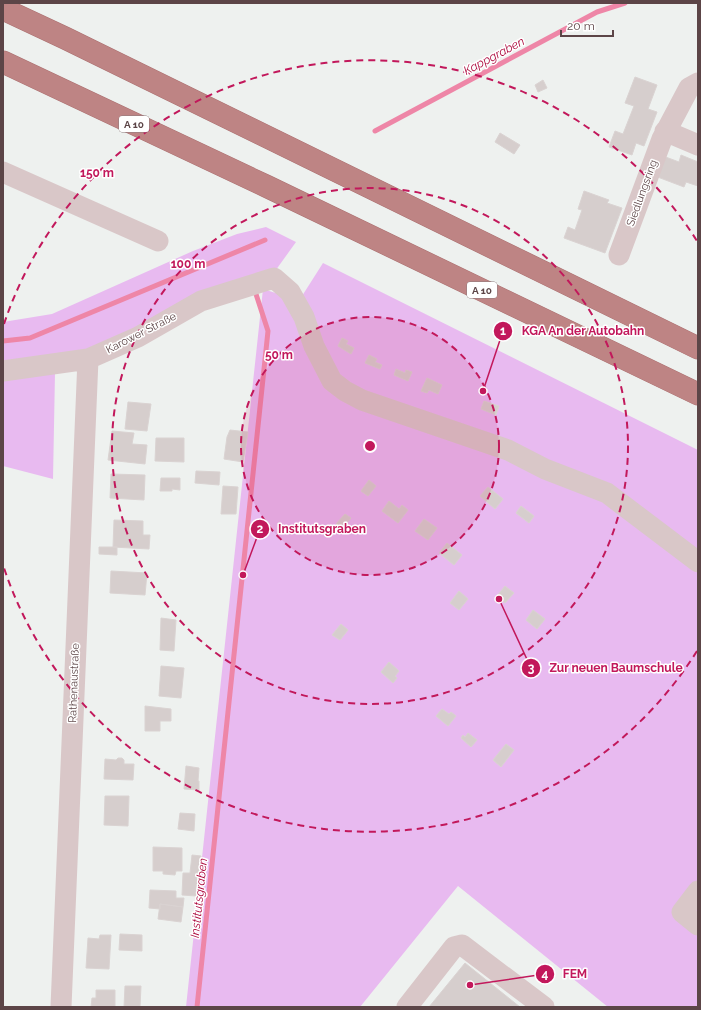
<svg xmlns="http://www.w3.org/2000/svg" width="701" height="1010" font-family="Raleway,sans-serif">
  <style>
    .green { fill: #e8baf0 }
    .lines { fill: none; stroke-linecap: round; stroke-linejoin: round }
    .stream { stroke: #ee86a7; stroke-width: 5 }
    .building { fill: #d6cecd; stroke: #dad3d2 }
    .highway-casing { stroke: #aa6f6f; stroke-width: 23 }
    .minor { stroke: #d9c7c8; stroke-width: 21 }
    .highway { stroke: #be8484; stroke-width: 22 }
    .ring { fill: none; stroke: #c2185b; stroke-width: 2; stroke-dasharray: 7 5 }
    .labels { text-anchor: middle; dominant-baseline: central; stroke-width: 3; stroke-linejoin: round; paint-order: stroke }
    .shield { fill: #fff; stroke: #8d7d7e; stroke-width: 1 }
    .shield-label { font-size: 10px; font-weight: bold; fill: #5c4547 }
    .street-label { font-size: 11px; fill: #5c4547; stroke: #fff }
    .water-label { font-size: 12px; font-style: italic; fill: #ac083c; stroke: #fff }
    .centre { fill: #c2185b; stroke: #fff; stroke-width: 2 }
    .ring-label { font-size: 12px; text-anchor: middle; font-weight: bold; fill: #c2185b; stroke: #fff; stroke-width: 3; stroke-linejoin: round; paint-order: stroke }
    .leader { fill: none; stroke: #c2185b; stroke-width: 1.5 }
    .callout-dot { fill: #c2185b; stroke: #fff; stroke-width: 1.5 }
    .mark-label { font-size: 12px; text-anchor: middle; font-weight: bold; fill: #fff }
    .callout-label { font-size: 12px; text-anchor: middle; font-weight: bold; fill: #c2185b; stroke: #fff; stroke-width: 3; stroke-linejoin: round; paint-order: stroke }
  </style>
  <rect width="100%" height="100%" fill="#eef1ef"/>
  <path class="green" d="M266 227 296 242 273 274 108 347 3 362V322L52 314 193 251 237 234Z
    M323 263 698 450V1007H608L458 886 360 1007H186L263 289 285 296H302Z
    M55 373 53 479 3 466V377Z"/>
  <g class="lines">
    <path class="stream" d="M375 131 597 12 625 3
      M3 341 30 338 265 240
      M197 1007 268 331 255 291"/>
  </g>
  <path class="building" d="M635 77 657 85 648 109 657 112 644 146 636 143 632 155 609 147 615 131 623 134 634 106 625 103Z
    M543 80 547 88 538 92 535 85Z
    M500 133 520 145 514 154 495 142Z
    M681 155 698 162V186L686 182 684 187 655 176 663 156 679 162Z
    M584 191 609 200 607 203 622 208 605 253 564 238 568 227 575 230 582 210 578 209Z
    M342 338 348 341 346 344 354 348 351 354 338 346Z
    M369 355 377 359 375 362 382 365 380 369 365 363Z
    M396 369 405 373 406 370 412 372 408 381 394 375Z
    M427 378 442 385 438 394 429 390 427 393 421 391Z
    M484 401 499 406 496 415 481 409Z
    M128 402 151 404 147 431 125 429Z
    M230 430 248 432 243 462 224 459 227 437Z
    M112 431 134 433 132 444 147 445 145 464 108 460Z
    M156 438H184V462L155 461Z
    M196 471 220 472 219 485 195 483Z
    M111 474 145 475 144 500 110 498Z
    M161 478H180V490L172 489V491H160Z
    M369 480 376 486 368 496 361 491Z
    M223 486 238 487 236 514H221Z
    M488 487 503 499 495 509 480 496Z
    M389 501 399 509 402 505 408 510 398 523 382 511Z
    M521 506 534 516 529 523 516 513Z
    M345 514 351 518 342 529 336 524Z
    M424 519 437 528 428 540 415 531Z
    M114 520 143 521V535H150L149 549 113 547Z
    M447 543 462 555 454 565 439 553Z
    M99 547H117V555L99 554Z
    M111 571 147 573 145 595 110 593Z
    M505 586 514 593 505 603 497 596Z
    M459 591 468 599 459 610 450 603Z
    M533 610 545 619 537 629 526 620Z
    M161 618 176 620 174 651 160 650Z
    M341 624 348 630 340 640 332 635Z
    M389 662 399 671 395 676 397 678 393 683 381 672Z
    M161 666 184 668 181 698 159 696Z
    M145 706 171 709V721H160V731H145Z
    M442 709 449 714 451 712 456 716 448 726 436 716Z
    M468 733 477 740 471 747 461 738 463 735 465 737Z
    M506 744 514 750 501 767 493 760Z
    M118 758H122L124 760V764H134L133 780 104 779 105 759 116 760Z
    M186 766 199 768 198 781H199V790L184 789Z
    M105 796H129L128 826 104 825Z
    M180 813 195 814 194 831 178 829Z
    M153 847 182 848V871H176L175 875 163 874V871H153Z
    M192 855 201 856 196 896 182 895 183 873H190Z
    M150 890 176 891V898H184L183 907 160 904V909L149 908Z
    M160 904 183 907 181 922 158 919Z
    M120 934 142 935V951L119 950Z
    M100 935H111L109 969 86 968 88 938 99 939Z
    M465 963 520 1007H429Z
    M125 986H141L140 1007H124Z
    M96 990H115V1007H91L92 998H96Z"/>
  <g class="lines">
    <defs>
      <path id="highway" d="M3 9 65 38 698 348
        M3 62 266 186 698 394"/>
    </defs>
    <use href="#highway" class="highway-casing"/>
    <path class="minor" d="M665 131 698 145
      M3 172 158 241
      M619 255 662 139 689 88 698 83
      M3 371 88 359 138 337 201 301 274 278 290 292 304 317 314 346 332 381 345 391 362 400 508 450 545 469 607 493 698 562
      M698 891 682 912 698 925
      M61 1007 88 359
      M407 1007 454 947 462 945 544 1007"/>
    <use href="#highway" class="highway"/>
  </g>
  <circle cx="370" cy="446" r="129" fill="#c2185b" fill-opacity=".12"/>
  <g class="ring">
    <circle cx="370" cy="446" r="129"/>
    <circle cx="370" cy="446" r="258"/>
    <path d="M697 651A386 386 0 0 1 4 568M4 324A386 386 0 0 1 697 241"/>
  </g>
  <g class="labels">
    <g class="shield">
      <rect x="119" y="116" width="30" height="16" rx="3"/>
      <rect x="467" y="282" width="30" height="16" rx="3"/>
    </g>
    <g class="shield-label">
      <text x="134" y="124">A 10</text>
      <text x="482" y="290">A 10</text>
    </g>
    <g class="street-label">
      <text transform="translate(642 193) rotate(-70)">Siedlungsring</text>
      <text transform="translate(141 333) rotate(-27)">Karower Straße</text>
      <text transform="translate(74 683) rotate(-88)">Rathenaustraße</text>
    </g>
    <g class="water-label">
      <text transform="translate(494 56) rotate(-28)">Kappgraben</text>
      <text transform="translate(199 898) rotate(-84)">Institutsgraben</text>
    </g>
  </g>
  <circle cx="370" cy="446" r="6" class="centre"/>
  <g class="ring-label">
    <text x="97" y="177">150 m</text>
    <text x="188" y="268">100 m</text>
    <text x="279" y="359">50 m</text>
  </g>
  <path class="leader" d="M483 391L503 331M243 575L260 529M499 599L531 668M470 985L545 974"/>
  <g class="callout-dot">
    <circle cx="483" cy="391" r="4"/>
    <circle cx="243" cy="575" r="4"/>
    <circle cx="499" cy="599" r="4"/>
    <circle cx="470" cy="985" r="4"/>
    <circle cx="503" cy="331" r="10"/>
    <circle cx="260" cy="529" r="10"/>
    <circle cx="531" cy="668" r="10"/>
    <circle cx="545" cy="974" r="10"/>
  </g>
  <g class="mark-label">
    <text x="503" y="335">1</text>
    <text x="260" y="533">2</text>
    <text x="531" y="672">3</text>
    <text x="545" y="978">4</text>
  </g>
  <g class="callout-label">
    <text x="583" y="335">KGA An der Autobahn</text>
    <text x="322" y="533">Institutsgraben</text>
    <text x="616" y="672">Zur neuen Baumschule</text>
    <text x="575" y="978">FEM</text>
  </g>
  <rect width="701" height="1010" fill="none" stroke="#5c4547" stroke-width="8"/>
  <path d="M561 30v6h52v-6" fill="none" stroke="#5c4547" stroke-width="2"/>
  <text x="567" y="30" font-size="12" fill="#5c4547" stroke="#ffffff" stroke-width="3" paint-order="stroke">20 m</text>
</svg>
